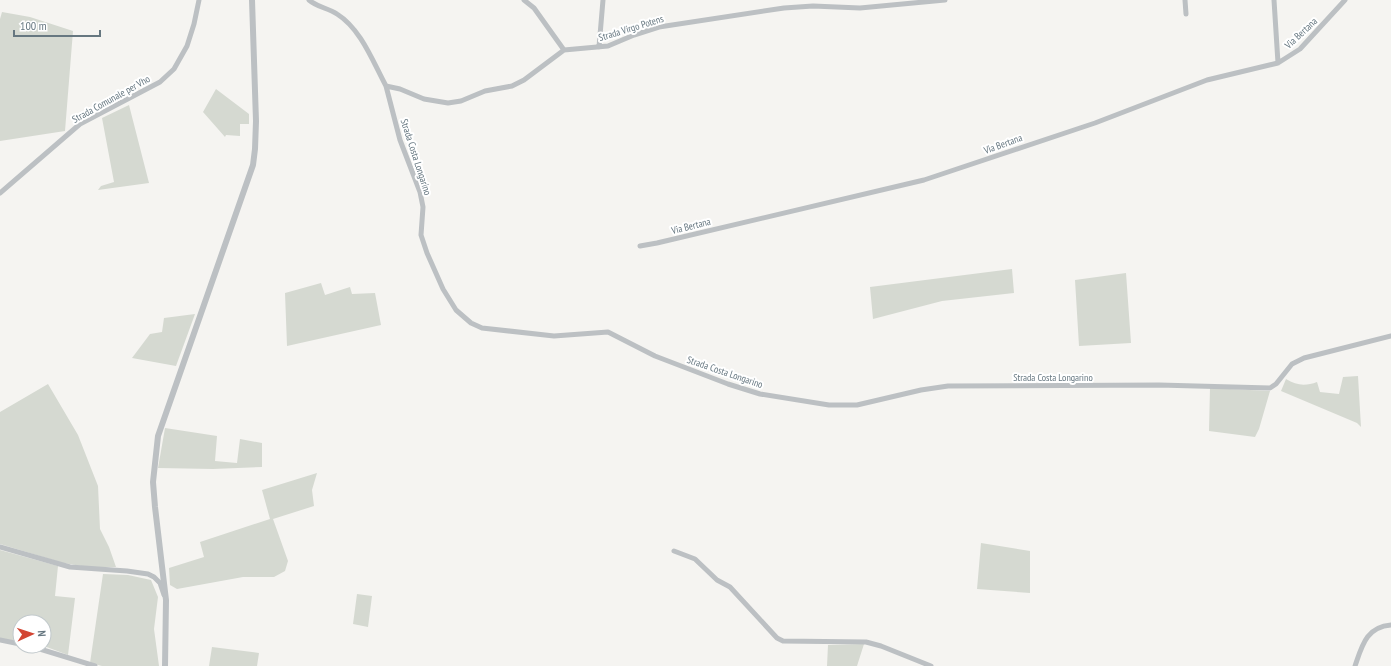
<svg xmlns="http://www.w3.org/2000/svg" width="1391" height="666" font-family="'PT Sans Narrow',sans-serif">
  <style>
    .green { fill: #d5d9d1 }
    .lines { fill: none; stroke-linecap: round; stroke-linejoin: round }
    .minor { stroke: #bcc0c3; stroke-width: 5 }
    .tertiary { stroke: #bcc0c3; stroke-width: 6 }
    .labels { text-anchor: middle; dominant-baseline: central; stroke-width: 4; stroke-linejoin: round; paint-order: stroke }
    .street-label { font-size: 10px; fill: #667780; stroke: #fff }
  </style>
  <rect width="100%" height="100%" fill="#f5f4f1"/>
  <path class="green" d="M2 12 30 17 73 31 65 131 0 141V19Z
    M216 89 249 114V124H240V136L226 135 225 137 203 112Z
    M129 105 149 183 98 190 101 186 114 182 102 118Z
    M1012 269 1014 293 942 301 873 319 870 287Z
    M1126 273 1131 343 1079 346 1075 280Z
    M321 283 325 295 350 287 352 294 375 293 381 325 287 346 285 293Z
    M195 314 176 366 132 358 150 334 162 332 164 318Z
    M1358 376 1361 427 1357 423 1281 391 1286 379C1297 386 1306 386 1317 382L1320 392 1339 394 1343 377Z
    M48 384 78 435 98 486 100 529 109 547 116 567H88L63 563 0 544V412Z
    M1210 388 1270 391 1259 429 1255 437 1209 431Z
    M165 428 217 436 215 461 237 463 240 439 262 443V467L213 469 158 468Z
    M317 473 312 490 314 506 273 519 288 561 285 571 274 577H243L177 589 170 585 169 568 204 557 200 542 270 519 262 490Z
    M981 543 1030 551V593L977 589Z
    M0 550 58 566 55 596 75 598 68 655 44 646V622H20V641L0 639Z
    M103 574 128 575 151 580 158 597 154 629 159 666H102L90 663Z
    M357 594 372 596 368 627 353 624Z
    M864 644 857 666H827L828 645Z
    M212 647 259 653 257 666H209Z"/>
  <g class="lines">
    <path class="minor" d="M309 0C317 7 328 8 337 14 361 29 373 62 386 86L400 140 420 192 423 207 421 235 427 253 443 289 456 310 471 323 482 328 554 336 608 332 655 356 728 384 760 394 829 405H857L921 390 948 386 1159 385 1270 388 1276 384 1292 364 1304 358 1391 336
      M524 0 534 8 564 50
      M1185 0 1186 14
      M1274 0 1278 63
      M599 47 603 0
      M386 86 400 89 424 99 448 103 461 101 485 91 512 86 524 80 564 50 608 46 634 35 659 27 784 8 813 6 860 8 945 0
      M0 193 80 124 160 82 174 69 187 46 194 24 199 0
      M640 246 657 243 924 180 1095 123 1207 80 1278 63 1300 49 1345 0
      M0 547 70 567 127 571 148 574 154 577 160 583 164 595
      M674 551 695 559 717 580 730 587 777 638 783 641 866 642 881 646 931 666
      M0 640 20 644
      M30 646 95 666
      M1355 666C1362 646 1366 627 1391 625"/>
    <path class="tertiary" d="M165 666 166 600 155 507 153 482 158 436 253 165 255 149 256 121 252 0"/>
  </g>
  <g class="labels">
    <g class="street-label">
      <text transform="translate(631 28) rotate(-17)">Strada Virgo Potens</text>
      <text transform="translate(1301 33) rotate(-43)">Via Bertana</text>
      <text transform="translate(111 99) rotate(-29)">Strada Comunale per Vho</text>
      <text transform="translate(1003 144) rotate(-20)">Via Bertana</text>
      <text transform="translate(416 157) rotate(72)">Strada Costa Longarino</text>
      <text transform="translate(691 226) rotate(-14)">Via Bertana</text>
      <text transform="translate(725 372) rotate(19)">Strada Costa Longarino</text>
      <text x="1053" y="377">Strada Costa Longarino</text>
    </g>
  </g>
  <g transform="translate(32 634) rotate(87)"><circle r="19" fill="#ffffff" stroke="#c2c9cc"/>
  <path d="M0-3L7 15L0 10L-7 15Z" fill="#d34533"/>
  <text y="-6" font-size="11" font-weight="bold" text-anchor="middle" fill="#667780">N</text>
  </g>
  <path d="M14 30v6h86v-6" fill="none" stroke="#667780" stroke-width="2"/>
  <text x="20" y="30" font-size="12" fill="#667780" stroke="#ffffff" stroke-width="3" paint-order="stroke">100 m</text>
</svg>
